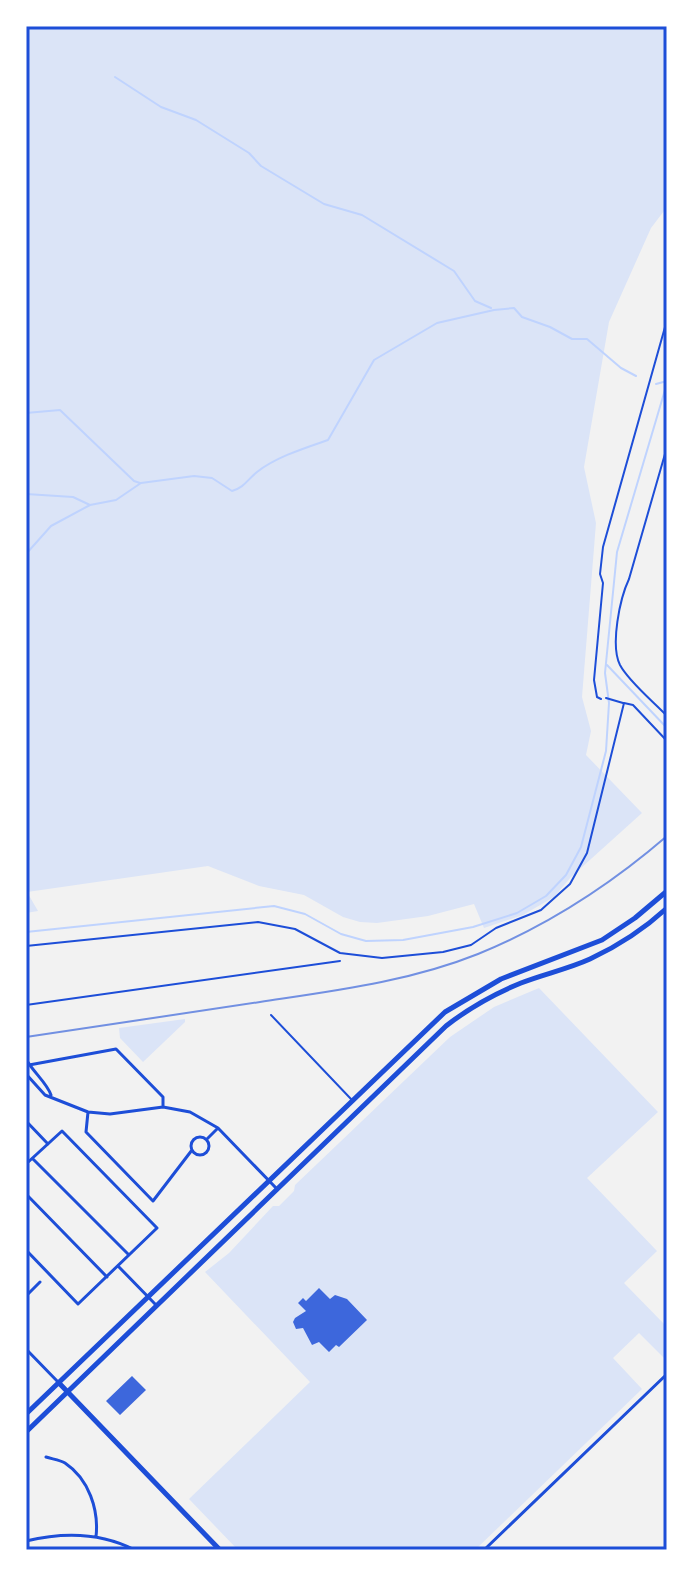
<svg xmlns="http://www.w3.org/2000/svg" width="693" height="1576" font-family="'Alegreya Sans',sans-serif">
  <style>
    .green { fill: #dbe4f7 }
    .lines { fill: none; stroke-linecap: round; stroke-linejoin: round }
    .stream { stroke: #bfd3fe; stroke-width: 2 }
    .building { fill: #3d67dc }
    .path { stroke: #1d4ed8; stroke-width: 2 }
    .service { stroke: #1d4ed8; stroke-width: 2 }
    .minor { stroke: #1d4ed8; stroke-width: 3 }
    .secondary { stroke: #1d4ed8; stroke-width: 5 }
    .primary { stroke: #1d4ed8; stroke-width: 5 }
    .rail { stroke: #7290e2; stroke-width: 2 }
    .neatline { fill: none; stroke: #1d4ed8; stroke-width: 3 }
  </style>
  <rect width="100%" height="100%" fill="#f2f2f2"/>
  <path class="green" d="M26 26H667V207L651 228 609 322 584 467 596 523 582 697 591 731 586 755 642 813 571 877 554 897 523 915 484 928 474 904 428 916 377 923 360 922 343 917 304 895 259 886 208 866 27 892 38 911 26 913Z
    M539 988 658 1112 587 1178 657 1251 624 1283 667 1327V1361L639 1333 613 1358 642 1389 475 1550H238L189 1499 310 1382 205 1272 229 1253 273 1206H279L294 1191 295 1185 450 1037 494 1007Z
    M185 1019V1022L143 1062 120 1038 119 1028Z"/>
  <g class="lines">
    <path class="stream" d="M115 77 161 107 196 120 249 153 261 166 324 204 362 215 454 271 475 301 491 308
      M656 384 667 381
      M26 413 60 410 134 481 140 483
      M26 494 73 497 90 505 116 500 141 483 194 476 212 478 232 491C245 487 247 480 257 472 276 457 305 448 328 440L374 360 437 323 494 310 514 308 522 317 550 327 572 339H587L621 368 636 376
      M26 554 51 526 90 505
      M607 665 667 728
      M26 932 274 906 305 914 341 934 366 941 403 940 473 927 517 913 546 896 566 875 581 847 606 751 609 703 605 673 617 552 667 383"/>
  </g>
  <path class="building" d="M319 1288 330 1299 335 1295 347 1299 367 1320 339 1347 336 1345 329 1352 319 1342 312 1345 303 1328 296 1329 293 1322 295 1318 306 1311 298 1303 303 1298 306 1301Z
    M132 1376 146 1390 120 1415 106 1401Z"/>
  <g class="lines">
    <path class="path" d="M667 447 629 579C620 598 610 645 620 665 629 682 654 702 667 716
      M606 698 623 703
      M26 946 258 922 295 929 340 953 382 958 443 952 471 945 496 928 541 910 570 884 587 853 624 703 633 705 667 741"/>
    <path class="service" d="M601 699 597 697 594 680 603 583 600 574 603 547 667 320
      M26 1005 340 961
      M271 1015 351 1099"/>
    <path class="minor" d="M26 1059C33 1072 47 1083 51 1095
      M29 1065 116 1049 163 1097V1106
      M26 1074 45 1095 88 1112 110 1114 163 1107 190 1112 218 1128 277 1189
      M88 1112 86 1132 153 1201 192 1150
      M26 1121 48 1144
      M191 1146a9 9 0 1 1 18 0a9 9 0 1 1-18 0Z
      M207 1139 218 1128
      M33 1159 129 1255
      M26 1164 62 1131 157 1228 78 1304 26 1250
      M26 1194 107 1277
      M118 1266 157 1306
      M26 1296 40 1282
      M26 1349 59 1383
      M46 1457C52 1459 60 1460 65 1463 89 1479 99 1510 96 1537
      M26 1541C63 1532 100 1532 135 1550
      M484 1550 667 1374"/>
    <path class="secondary" d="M59 1383 220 1550"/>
    <path class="primary" d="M26 1414 445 1012 501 979 602 940 635 918 667 891
      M26 1432 446 1026C469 1008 494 994 521 983 544 974 568 969 590 959 618 946 644 929 667 908"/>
    <path class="rail" d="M26 1037C104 1025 182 1014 260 1002 333 991 408 982 478 954 549 925 609 886 667 836"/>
  </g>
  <rect width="693" height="1576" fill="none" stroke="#ffffff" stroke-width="56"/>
  <rect x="28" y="28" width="637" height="1520" class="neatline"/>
</svg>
